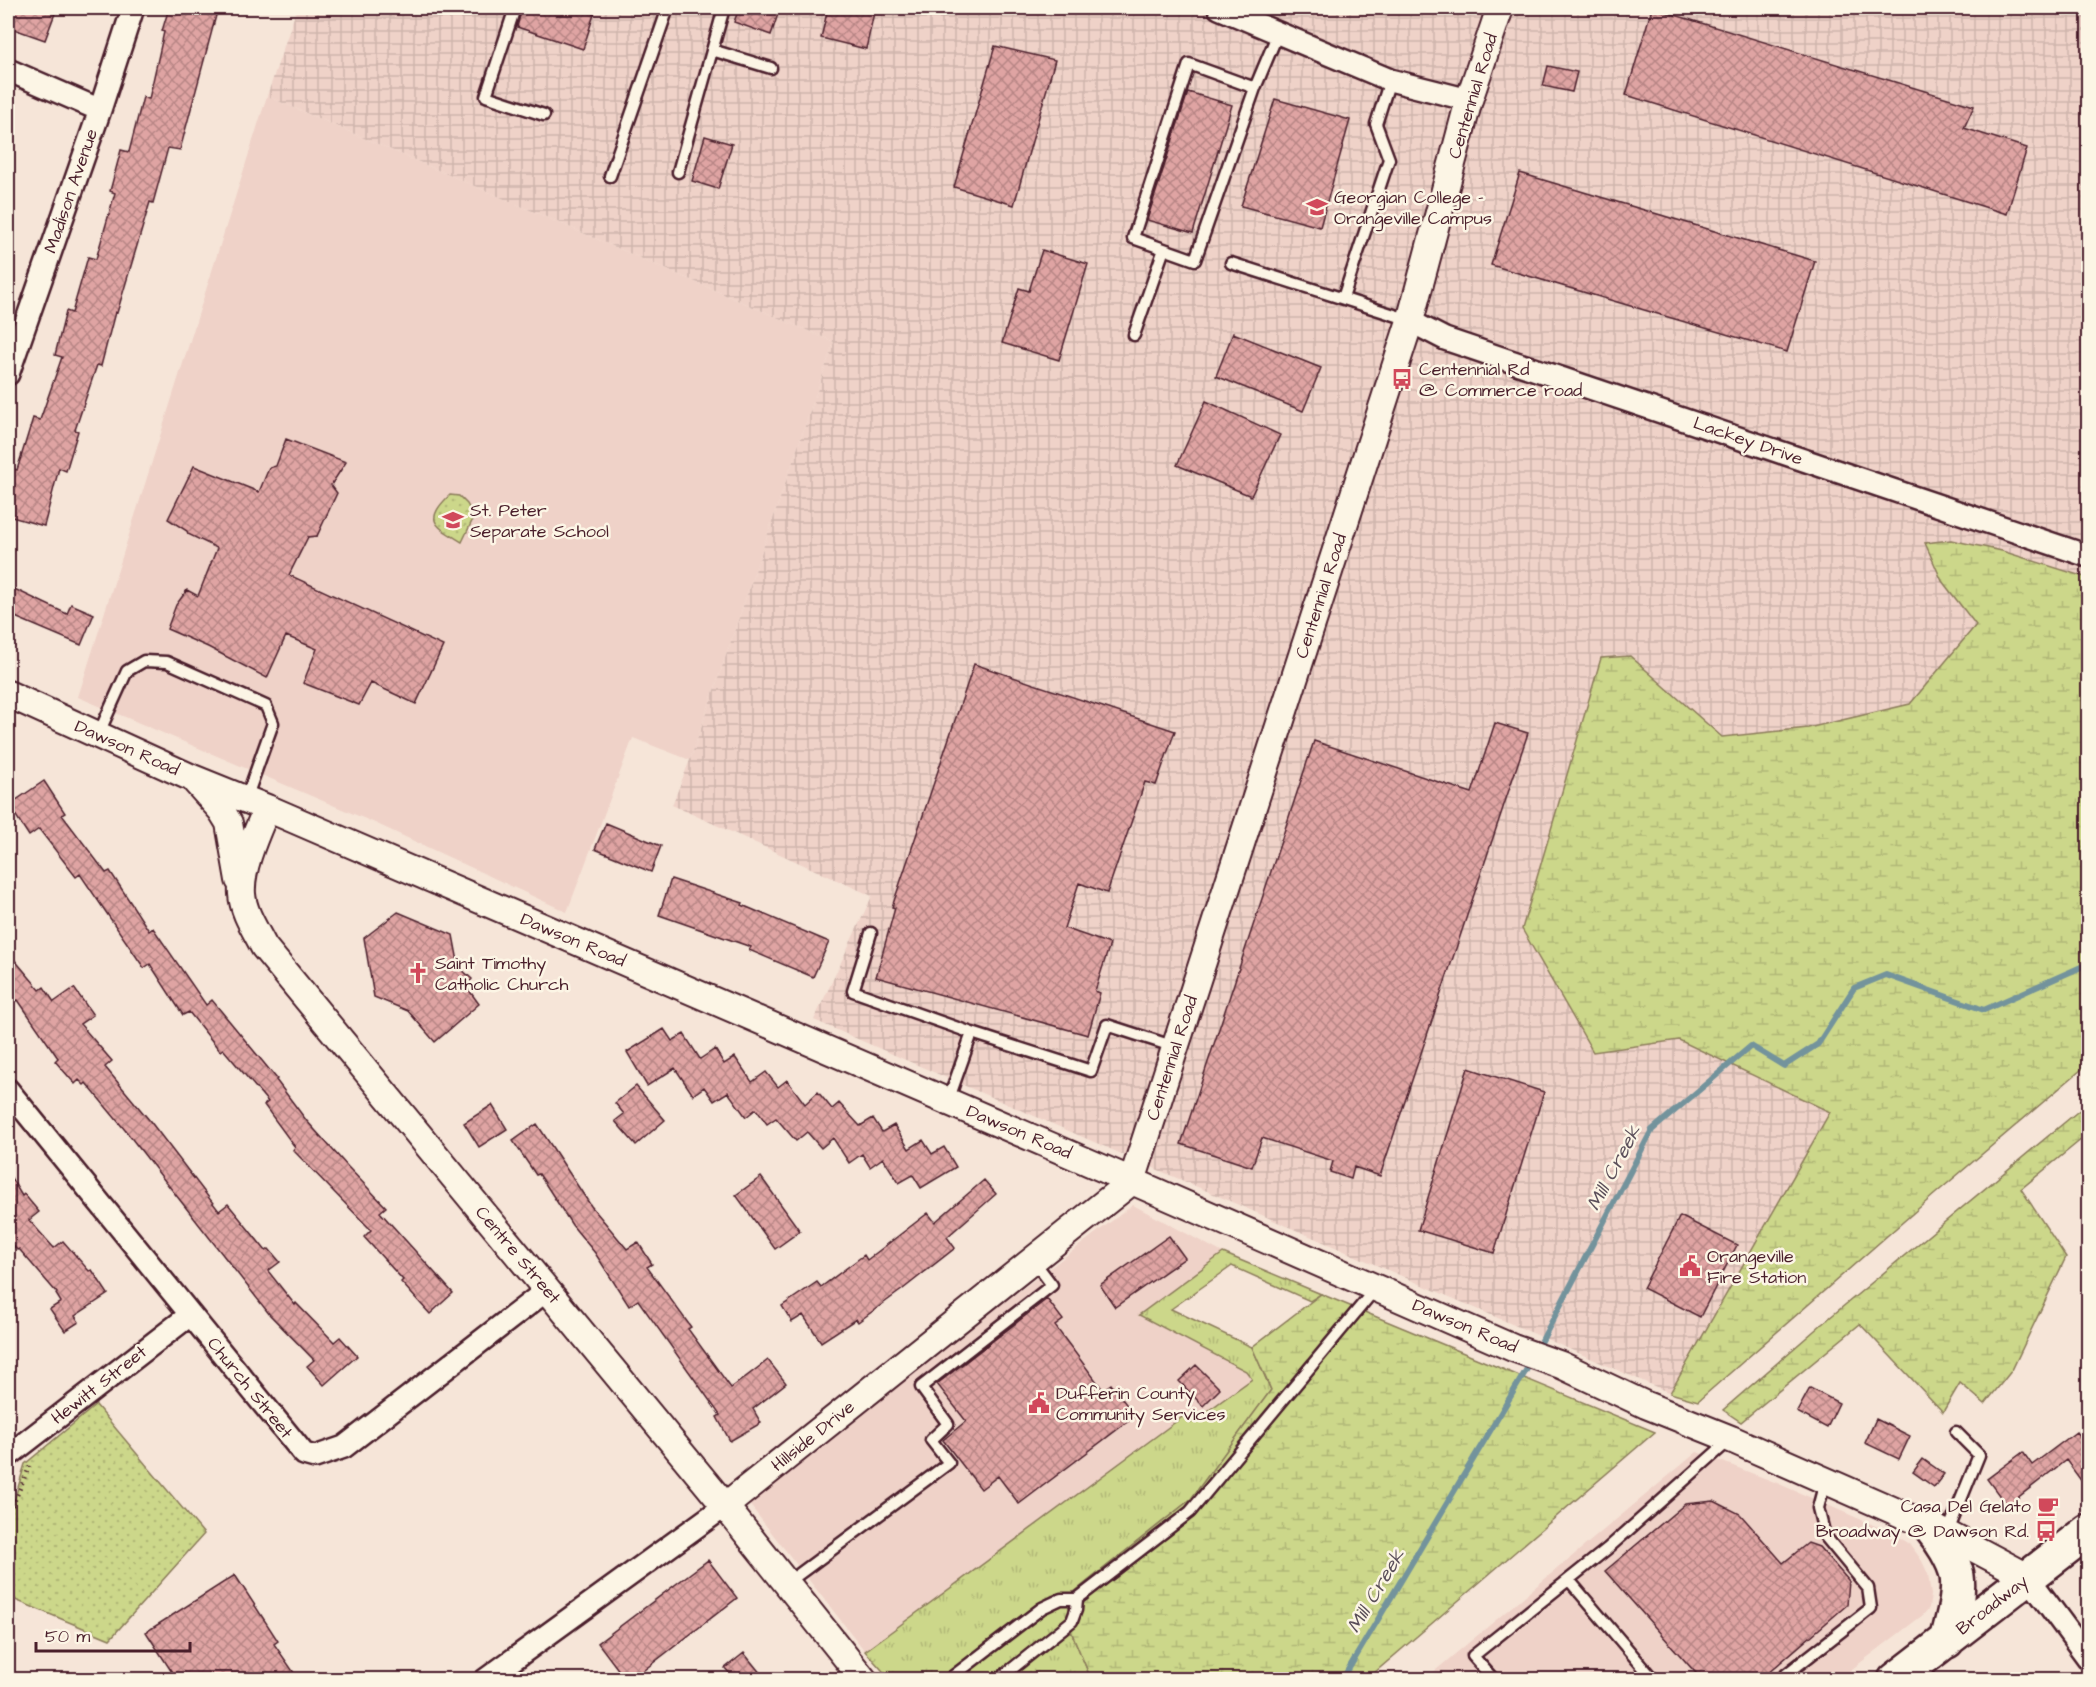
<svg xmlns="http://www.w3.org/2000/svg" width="2096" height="1687" font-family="'Architects Daughter',sans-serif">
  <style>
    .built { fill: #efd2c8 }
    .industrial { fill: url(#industrial-grid) }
    .grass { fill: url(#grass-tufts); stroke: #8b7b5a; stroke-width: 1.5 }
    .wetland { fill: url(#wetland-marsh); stroke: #8b7b5a; stroke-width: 1.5 }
    .park { fill: url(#park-dots); stroke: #8b7b5a; stroke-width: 1.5 }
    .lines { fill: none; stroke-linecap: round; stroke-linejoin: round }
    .stream { stroke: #73939c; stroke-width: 6 }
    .building { fill: url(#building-cross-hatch); stroke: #4a1f2b; stroke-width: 1.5 }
    .service-casing { stroke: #4a1f2b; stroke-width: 15 }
    .minor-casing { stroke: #4a1f2b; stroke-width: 26 }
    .tertiary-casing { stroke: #4a1f2b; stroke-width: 30 }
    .primary-casing { stroke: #4a1f2b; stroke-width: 38 }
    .path { stroke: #4a1f2b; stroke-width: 4; stroke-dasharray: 1.5 4.5; stroke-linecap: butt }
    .service { stroke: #fcf5e5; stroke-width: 10 }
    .minor { stroke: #fcf5e5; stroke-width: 21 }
    .tertiary { stroke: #fcf5e5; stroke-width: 26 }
    .primary { stroke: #fcf5e5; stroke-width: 33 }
    .labels { text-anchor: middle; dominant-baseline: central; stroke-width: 5; stroke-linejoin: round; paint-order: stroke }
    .street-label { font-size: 18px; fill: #4a1f2b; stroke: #fcf5e5 }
    .poi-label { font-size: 18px; fill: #4a1f2b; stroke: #fcf5e5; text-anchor: start }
    .water-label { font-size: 20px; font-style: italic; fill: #5b4f5a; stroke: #fcf5e5 }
  </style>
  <defs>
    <pattern id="industrial-grid" width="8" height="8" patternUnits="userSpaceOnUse" patternTransform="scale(1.5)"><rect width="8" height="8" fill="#efd2c8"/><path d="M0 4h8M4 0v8" fill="none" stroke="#ceb4ac"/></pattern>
    <pattern id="grass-tufts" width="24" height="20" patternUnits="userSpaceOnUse" patternTransform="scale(1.5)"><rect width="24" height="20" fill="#ccd78a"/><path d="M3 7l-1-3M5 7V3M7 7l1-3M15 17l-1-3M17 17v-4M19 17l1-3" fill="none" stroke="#b1b877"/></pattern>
    <pattern id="wetland-marsh" width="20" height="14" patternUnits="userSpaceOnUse" patternTransform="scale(1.5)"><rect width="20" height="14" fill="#ccd78a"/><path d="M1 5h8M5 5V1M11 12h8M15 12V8" fill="none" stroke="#b1b877"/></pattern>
    <pattern id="park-dots" width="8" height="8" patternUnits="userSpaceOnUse" patternTransform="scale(1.5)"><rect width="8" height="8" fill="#ccd78a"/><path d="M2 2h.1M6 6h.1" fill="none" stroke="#b1b877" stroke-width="1.8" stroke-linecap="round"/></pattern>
    <pattern id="building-cross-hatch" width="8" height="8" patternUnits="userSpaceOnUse" patternTransform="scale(1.5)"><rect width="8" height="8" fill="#dfa4a3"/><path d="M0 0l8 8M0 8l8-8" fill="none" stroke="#b78585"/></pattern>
  </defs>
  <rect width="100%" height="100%" fill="#f6e5d8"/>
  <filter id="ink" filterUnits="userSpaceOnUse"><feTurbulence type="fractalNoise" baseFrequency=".0167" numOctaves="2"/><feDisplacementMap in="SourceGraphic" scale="12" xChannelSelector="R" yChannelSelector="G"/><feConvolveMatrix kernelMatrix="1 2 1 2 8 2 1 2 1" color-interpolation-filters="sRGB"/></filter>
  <g filter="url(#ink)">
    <path class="built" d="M267 96 834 342 690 760 633 738 567 912 375 823 78 697Z
      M1133 1205 1223 1253 1139 1315 1246 1371 1252 1379 1191 1424 1185 1416 865 1651 745 1499Z
      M1697 1452 1777 1483 1894 1534 1910 1544 1922 1561 1928 1574 1931 1595 1929 1608 1923 1615 1839 1679 1424 1680Z"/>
    <path class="industrial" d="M297 8H2088V578L2002 551 1942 581 1976 625 1910 704 1808 728 1722 737 1630 656 1600 658 1570 766 1593 1052 1679 1040 1830 1111 1670 1393 814 1020 872 896 672 805 690 760 834 342 267 96Z"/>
    <path class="grass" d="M1223 1253 1321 1294 1310 1301 1232 1266 1171 1309 1252 1347 1271 1390 1191 1499 1068 1597 1071 1631 1091 1679H890L865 1651 1185 1415 1191 1423 1252 1379 1246 1371 1139 1315Z"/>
    <path class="wetland" d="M1951 540 2002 551 2088 578V1064L1935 1194 1698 1401 1670 1393 1830 1112 1679 1040 1593 1052 1522 929 1601 658 1630 656 1722 737 1808 728 1910 704 1976 625 1942 581 1925 543Z
      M2088 1103V1134L2021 1189 2066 1257 2012 1370 1985 1404 1960 1383 1943 1412 1860 1324 1741 1422 1723 1410 1822 1324Z
      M1321 1294 1655 1432 1367 1679H1091L1071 1631 1068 1597 1191 1499 1271 1390 1252 1347Z"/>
    <path class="park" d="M450 495 459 496 467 504 474 517 462 542C436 526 422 521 450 495Z
      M96 1405 204 1534 110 1639 8 1597V1521L25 1464Z"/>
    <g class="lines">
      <path class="stream" d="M1537 1350 1652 1130 1751 1046 1784 1066 1818 1044 1854 988 1886 975 1984 1010 2088 964
        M1342 1680 1531 1362"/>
    </g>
    <path class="building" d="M11 8H57L45 40 8 27V17Z
      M169 8H218L180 150 168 148 153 203 150 202 117 313 115 312 101 366 97 365 75 430 78 431 66 471 59 468 44 526 8 516V495L14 469 17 470 33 418 40 420 62 357 55 355 66 311 72 313 88 257 96 259 115 193 110 191 121 150 129 152 143 97 149 99 164 32 162 31Z
      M522 8H596L583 49 517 27Z
      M739 8H780L771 35 734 22Z
      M828 8H875L866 49 821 38Z
      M1652 8 1974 106 1964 128 2027 148 2007 214 1626 95Z
      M995 46 1055 60 1014 205 954 187Z
      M1548 66 1577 72 1572 92 1543 86Z
      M1188 92 1232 105 1193 233 1147 220Z
      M1275 99 1350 120 1320 227 1241 206Z
      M705 136 732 144 718 189 692 181Z
      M1520 173 1815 261 1787 352 1491 265Z
      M1042 250 1088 264 1059 360 1002 343 1019 288 1029 291Z
      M1233 333 1321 368 1303 411 1216 376Z
      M1206 401 1280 435 1251 496 1177 465Z
      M286 439 346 462 331 485 337 493 317 536 308 537 289 575 443 646 416 704 371 683 359 705 303 683 317 649 286 636 267 678 208 647 167 629 176 605 187 590 198 596 217 548 188 534 187 531 168 519 194 466 259 492 269 468 276 466Z
      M8 586 67 614 71 604 94 614 81 645 8 614Z
      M974 664 1175 731 1156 785 1145 782 1107 893 1079 883 1064 928 1110 944 1095 991 1100 993 1088 1035 876 977 895 908 892 907Z
      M1495 723 1528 733 1380 1176 1354 1167 1351 1179 1330 1172 1333 1161 1262 1138 1252 1167 1181 1144 1314 741 1472 793Z
      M44 781 65 813 62 815 106 873 110 871 149 931 153 928 206 1005 212 1000 277 1079 276 1080 306 1120 348 1167 386 1207 380 1212 453 1293 430 1314 401 1282 403 1280 364 1237 371 1230 293 1150 295 1147 264 1105 268 1102 223 1049 220 1051 189 1012 183 1015 150 964 144 968 80 874 76 877 39 829 29 836 9 805Z
      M606 823 661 846 651 872 595 849Z
      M671 879 743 903 742 905 829 942 813 977 749 950 751 947 659 915Z
      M398 912 453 935 459 967 472 979 466 986 479 1004 435 1042 408 1011 374 997 364 938Z
      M8 952 40 990 44 987 54 1002 74 988 93 1015 80 1024 112 1061 105 1067 150 1121 219 1211 228 1204 266 1251 269 1249 280 1262 268 1271 295 1305 296 1303 334 1342 340 1337 357 1356 324 1385 307 1366 314 1360 270 1315 125 1130 86 1083 84 1085 79 1080 75 1084 55 1061 58 1058 18 1000 16 1001 8 992Z
      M664 1029 672 1041 684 1034 700 1059 715 1049 724 1064 735 1057 752 1082 766 1072 778 1087 787 1080 805 1104 818 1092 832 1109 839 1103 860 1126 873 1118 882 1132 894 1125 909 1149 923 1140 932 1154 944 1147 956 1167 921 1188 913 1175 899 1183 883 1158 870 1167 862 1154 849 1163 833 1138 821 1148 807 1132 796 1141 776 1118 767 1124 756 1109 746 1117 728 1092 714 1101 704 1087 693 1095 675 1068 647 1086 627 1052Z
      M1468 1068 1544 1092 1494 1253 1418 1230Z
      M636 1086 665 1120 636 1145 615 1121 624 1114 615 1103Z
      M492 1105 507 1129 479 1147 464 1123Z
      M537 1124 591 1206 627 1249 638 1242 652 1264 647 1267 691 1327 688 1329 731 1388 768 1360 786 1383 753 1409 761 1423 730 1441 717 1417 720 1415 638 1300 629 1306 595 1253 572 1225 539 1174 536 1175 513 1141Z
      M8 1173 22 1196 24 1194 39 1212 29 1220 54 1248 63 1241 89 1271 92 1270 108 1294 75 1316 79 1322 65 1331 50 1309 61 1302 56 1294 57 1293 19 1249 17 1250 8 1239Z
      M761 1177 800 1231 775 1249 736 1195Z
      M984 1180 996 1194 947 1237 955 1248 903 1289 858 1322 856 1319 821 1342 803 1315 792 1322 782 1306 817 1282 821 1287 864 1255 867 1260 928 1213 935 1222Z
      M1680 1216 1737 1245 1700 1317 1643 1288Z
      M1169 1236 1185 1258 1115 1307 1100 1285Z
      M1047 1299 1063 1320 1055 1326 1103 1390 1111 1384 1135 1416 1019 1504 998 1476 981 1489 943 1440 966 1421 937 1384Z
      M1196 1365 1220 1389 1203 1406 1179 1381Z
      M1810 1388 1839 1403 1827 1428 1797 1412Z
      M1876 1419 1910 1436 1899 1459 1865 1443Z
      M2076 1432 2088 1448V1490L2066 1460 2007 1506 1987 1479 2023 1452 2032 1465Z
      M1923 1459 1944 1474 1934 1487 1913 1472Z
      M1714 1501 1740 1514 1783 1563 1808 1543 1819 1547 1849 1581 1847 1605 1760 1680H1702L1605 1571 1685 1504Z
      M708 1560 737 1598 631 1680H626L598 1643Z
      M235 1575 278 1641 274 1644 299 1680H177L146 1632Z
      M744 1653 766 1680H735L725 1668Z"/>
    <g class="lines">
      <defs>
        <path id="service" d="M515 8 486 96 544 115
          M712 50 771 68
          M1255 88 1195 260 1133 238 1189 64 1255 88 1278 33
          M678 172 724 8
          M610 176 668 8
          M1231 263 1410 320
          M1343 298 1389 159 1376 124 1390 80
          M1134 335 1164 249
          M98 735 127 671 144 661 167 662 266 706 273 723 246 799
          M871 933 853 991 972 1033 1091 1071 1107 1025 1175 1047
          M948 1101 972 1033
          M1947 1534 1979 1455 1956 1432
          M1569 1580 1654 1680
          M787 1583 949 1463 931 1440 948 1424 921 1387 1052 1285 1033 1260
          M948 1680 1042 1608 1061 1599H1077L1190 1512 1376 1288
          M998 1680 1072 1621 1076 1610 1077 1599
          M1494 1680 1473 1656 1607 1549 1731 1439
          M1779 1680 1871 1608 1868 1588 1825 1536 1818 1508 1825 1482"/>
        <path id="minor" d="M1219 8 1390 80 1469 100
          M8 70 100 110
          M1410 321 1445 339 2088 556
          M8 374 100 110 133 8
          M8 1090 304 1454 315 1457 344 1447 547 1290
          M8 1456 190 1315
          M2028 1577 2088 1658
          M485 1680 725 1506"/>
        <path id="tertiary" d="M8 694 190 777 267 808 1132 1181 1513 1348 1561 1365 1646 1405 1731 1439 1947 1534 2028 1577
          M196 782 221 810 229 823 239 880
          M267 808C257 832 240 868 242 894 243 912 256 931 264 947L725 1506 864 1680
          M1132 1181 1410 321 1469 100 1500 8
          M725 1506 1132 1181"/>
        <path id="primary" d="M1930 1527C1940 1539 1954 1560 1957 1576 1960 1597 1952 1620 1947 1641
          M1895 1680 2088 1531"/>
      </defs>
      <use href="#service" class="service-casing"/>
      <use href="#minor" class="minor-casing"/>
      <use href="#tertiary" class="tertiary-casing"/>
      <use href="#primary" class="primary-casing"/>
      <path class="path" d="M8 1517 30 1465"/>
      <use href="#service" class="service"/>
      <use href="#minor" class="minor"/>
      <use href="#tertiary" class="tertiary"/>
      <use href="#primary" class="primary"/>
    </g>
  </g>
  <defs>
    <symbol id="university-bare" viewBox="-9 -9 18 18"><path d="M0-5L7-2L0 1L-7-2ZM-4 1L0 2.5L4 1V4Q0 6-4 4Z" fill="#d1495b" stroke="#fcf5e5" stroke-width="2.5" paint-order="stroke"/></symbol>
    <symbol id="bus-bare" viewBox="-9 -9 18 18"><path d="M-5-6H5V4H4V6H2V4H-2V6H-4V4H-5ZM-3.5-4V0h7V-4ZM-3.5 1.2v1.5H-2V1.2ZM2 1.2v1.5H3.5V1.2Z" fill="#d1495b" stroke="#fcf5e5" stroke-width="2.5" paint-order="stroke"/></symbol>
    <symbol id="school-bare" viewBox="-9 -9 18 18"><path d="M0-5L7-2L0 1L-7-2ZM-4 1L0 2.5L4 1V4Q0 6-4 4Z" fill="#d1495b" stroke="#fcf5e5" stroke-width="2.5" paint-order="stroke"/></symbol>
    <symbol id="church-bare" viewBox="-9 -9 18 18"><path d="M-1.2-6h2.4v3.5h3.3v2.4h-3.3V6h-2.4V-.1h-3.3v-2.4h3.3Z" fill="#d1495b" stroke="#fcf5e5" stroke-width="2.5" paint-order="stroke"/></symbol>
    <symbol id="civic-bare" viewBox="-9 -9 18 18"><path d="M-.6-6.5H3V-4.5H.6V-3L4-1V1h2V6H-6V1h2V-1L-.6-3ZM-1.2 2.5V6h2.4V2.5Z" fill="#d1495b" stroke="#fcf5e5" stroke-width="2.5" paint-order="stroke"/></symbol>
    <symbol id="cafe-bare" viewBox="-9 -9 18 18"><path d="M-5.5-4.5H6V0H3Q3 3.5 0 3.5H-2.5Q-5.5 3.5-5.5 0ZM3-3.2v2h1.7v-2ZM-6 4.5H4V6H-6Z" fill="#d1495b" stroke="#fcf5e5" stroke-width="2.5" paint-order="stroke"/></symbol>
  </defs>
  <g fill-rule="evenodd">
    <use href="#university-bare" x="1302" y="192" width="30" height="30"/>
    <use href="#bus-bare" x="1387" y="364" width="30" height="30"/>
    <use href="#school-bare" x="438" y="505" width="30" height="30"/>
    <use href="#church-bare" x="403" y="958" width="30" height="30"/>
    <use href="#civic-bare" x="1675" y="1251" width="30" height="30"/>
    <use href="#civic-bare" x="1024" y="1388" width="30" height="30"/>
    <use href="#cafe-bare" x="2033" y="1491" width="30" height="30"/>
    <use href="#bus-bare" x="2031" y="1516" width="30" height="30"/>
  </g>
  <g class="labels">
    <g class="street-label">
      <text transform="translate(1473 96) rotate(-73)">Centennial Road</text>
      <text transform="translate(71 191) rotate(-71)">Madison Avenue</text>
      <text transform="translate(1748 441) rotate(19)">Lackey Drive</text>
      <text transform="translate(1321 596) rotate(-72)">Centennial Road</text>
      <text transform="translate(127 748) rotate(24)">Dawson Road</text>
      <text transform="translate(573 940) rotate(23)">Dawson Road</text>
      <text transform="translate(1172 1058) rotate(-72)">Centennial Road</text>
      <text transform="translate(1019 1132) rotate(23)">Dawson Road</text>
      <text transform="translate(518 1255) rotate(50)">Centre Street</text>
      <text transform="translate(1465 1326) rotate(23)">Dawson Road</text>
      <text transform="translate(99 1385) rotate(-38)">Hewitt Street</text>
      <text transform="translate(250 1388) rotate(51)">Church Street</text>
      <text transform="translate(813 1436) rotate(-39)">Hillside Drive</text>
      <text transform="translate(1992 1605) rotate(-38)">Broadway</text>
    </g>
    <g class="poi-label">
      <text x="1334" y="197">Georgian College -<tspan x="1334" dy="21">Orangeville Campus</tspan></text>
      <text x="1419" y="369">Centennial Rd<tspan x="1419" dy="21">@ Commerce road</tspan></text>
      <text x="470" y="510">St. Peter<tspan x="470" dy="21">Separate School</tspan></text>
      <text x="435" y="963">Saint Timothy<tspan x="435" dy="21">Catholic Church</tspan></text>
      <text x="1707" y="1256">Orangeville<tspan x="1707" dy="21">Fire Station</tspan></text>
      <text x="1056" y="1393">Dufferin County<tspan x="1056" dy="21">Community Services</tspan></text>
      <text x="2031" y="1506" text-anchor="end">Casa Del Gelato</text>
      <text x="2029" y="1531" text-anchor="end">Broadway @ Dawson Rd.</text>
    </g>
    <g class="water-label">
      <text transform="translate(1614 1168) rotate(-62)">Mill Creek</text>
      <text transform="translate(1376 1591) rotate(-59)">Mill Creek</text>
    </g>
  </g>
  <rect width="2096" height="1687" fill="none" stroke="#fcf5e5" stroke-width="30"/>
  <rect x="15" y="15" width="2066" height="1657" fill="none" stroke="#4a1f2b" stroke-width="2" filter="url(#ink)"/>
  <path d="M36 1642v9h154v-9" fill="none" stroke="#4a1f2b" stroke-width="3"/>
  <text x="45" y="1642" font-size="18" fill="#4a1f2b" stroke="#fcf5e5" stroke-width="4.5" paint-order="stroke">50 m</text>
</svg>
